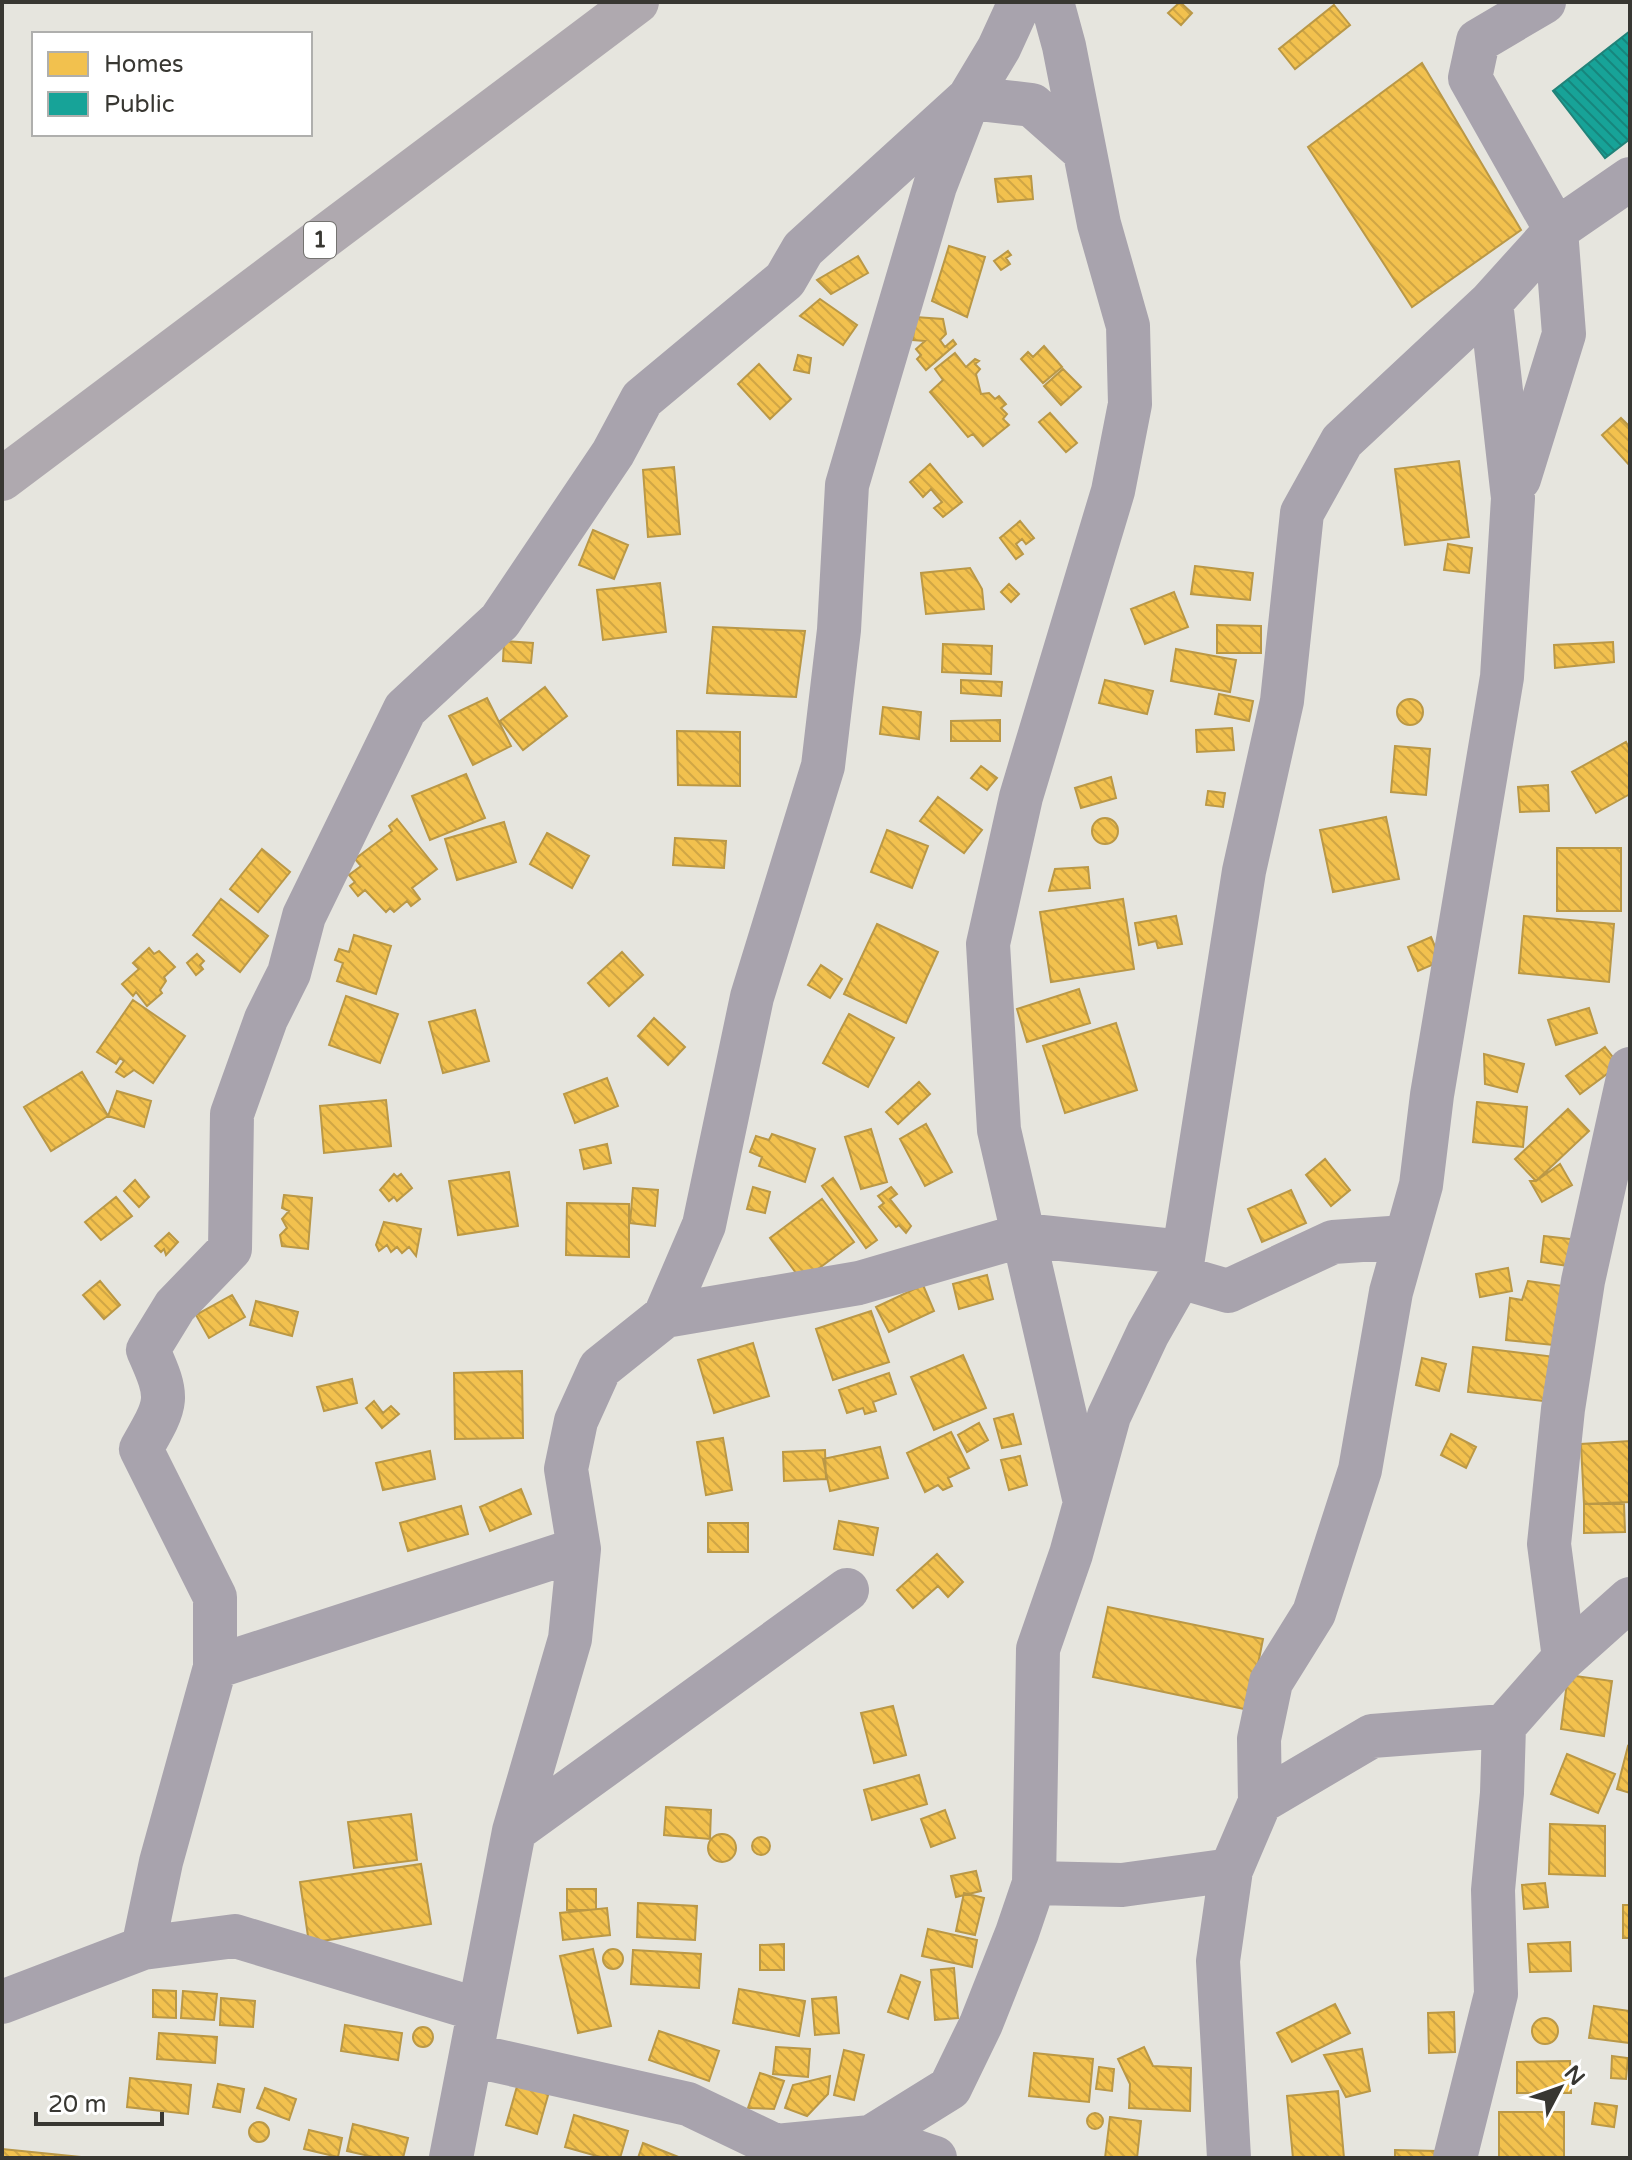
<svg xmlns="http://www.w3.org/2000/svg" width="1632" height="2160" font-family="'Varela Round',sans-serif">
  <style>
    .homes { fill: url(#homes-back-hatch); stroke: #ba9846; stroke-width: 2 }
    .public { fill: url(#public-back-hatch); stroke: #218379; stroke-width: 2 }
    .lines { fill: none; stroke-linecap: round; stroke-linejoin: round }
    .street { stroke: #a8a3ad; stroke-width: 44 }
    .highway { stroke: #afa9af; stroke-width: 44 }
    .labels { text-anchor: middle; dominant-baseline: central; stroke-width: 8; stroke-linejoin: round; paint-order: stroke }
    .shield { fill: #fff; stroke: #747370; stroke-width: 2 }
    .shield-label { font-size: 22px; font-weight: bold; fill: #383732 }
  </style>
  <defs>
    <pattern id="homes-back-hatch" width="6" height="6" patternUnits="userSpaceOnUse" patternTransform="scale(2)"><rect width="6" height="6" fill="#f2c14e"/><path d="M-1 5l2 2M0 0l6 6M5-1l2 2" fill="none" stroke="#d0a645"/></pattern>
    <pattern id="public-back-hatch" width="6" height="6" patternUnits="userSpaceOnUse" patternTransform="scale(2)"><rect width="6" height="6" fill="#17a398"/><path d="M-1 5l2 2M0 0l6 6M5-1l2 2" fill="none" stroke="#16867d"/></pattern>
  </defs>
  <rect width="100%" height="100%" fill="#e6e5de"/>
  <path class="homes" d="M1180 2 1192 13 1181 25 1168 13Z
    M1334 5 1350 25 1295 69 1279 49Z
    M1422 63 1521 230 1412 307 1308 147Z
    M1031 176 1033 199 998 202 995 179Z
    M949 246 985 257 967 317 932 301Z
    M1008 251 1011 255 1006 258 1010 264 1001 270 994 261Z
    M858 256 868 273 831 294 817 280Z
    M820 299 857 325 843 345 800 316Z
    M915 317 943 319 946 334 940 340 945 347 953 340 956 344 926 370 917 359 921 355 916 349 925 341 913 340Z
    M1044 346 1062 367 1043 383 1021 359 1028 352 1033 357Z
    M955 353 966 367 975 359 979 361 975 364 980 369 976 374 981 394 989 393 995 399 999 396 1006 404 1001 408 1007 414 1003 419 1009 425 983 446 973 434 968 437 930 392 943 380 935 369Z
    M798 355 811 358 809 373 794 370Z
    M759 364 791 399 770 419 738 384Z
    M1063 369 1081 387 1061 405 1044 386Z
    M1050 413 1077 443 1066 452 1039 422Z
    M1621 418 1630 427V466L1602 435Z
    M1459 461 1469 537 1405 545 1395 469Z
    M930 464 962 502 943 517 934 508 942 502 931 489 923 497 910 482Z
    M674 467 680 534 648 537 643 470Z
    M1020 521 1034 538 1026 544 1022 539 1016 544 1023 554 1016 559 1000 538Z
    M593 530 628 545 614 579 579 565Z
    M1448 544 1472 548 1469 573 1444 570Z
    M1195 566 1253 573 1250 600 1191 594Z
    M970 568 982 589 984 609 926 614 921 573Z
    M660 583 666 632 603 640 597 590Z
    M1009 584 1019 594 1011 602 1001 592Z
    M1174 592 1188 627 1145 644 1131 609Z
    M1217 625 1261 626V653H1217Z
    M713 627 805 631 796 697 707 693Z
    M504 641 533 643 531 663 503 661Z
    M1613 642 1614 662 1555 668 1554 645Z
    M943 644 992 646 991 674 942 672Z
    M1176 649 1236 660 1230 692 1171 681Z
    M961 680 1002 682 1001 696 961 693Z
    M1105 680 1153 691 1147 714 1099 703Z
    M545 687 567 716 523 750 500 721Z
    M1219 694 1253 701 1249 721 1215 714Z
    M487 698 511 746 473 765 449 716Z
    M1397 712a13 13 0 1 1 26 0a13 13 0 1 1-26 0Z
    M883 707 921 712 919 739 880 734Z
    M1000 720V741H951V721Z
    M1232 728 1234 750 1197 752 1196 730Z
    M677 731 740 732V786L678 785Z
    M1626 742 1630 750V794L1596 813 1572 772Z
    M1395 746 1430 749 1426 795 1391 792Z
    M981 766 997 778 987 790 971 778Z
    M466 774 485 818 430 840 412 796Z
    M1111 777 1116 798 1081 808 1075 788Z
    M1548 785 1549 811 1520 812 1518 787Z
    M1208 791 1225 793 1223 807 1206 805Z
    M938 797 982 830 964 853 920 821Z
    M1386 817 1399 879 1333 892 1320 830Z
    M1092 831a13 13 0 1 1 26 0a13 13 0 1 1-26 0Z
    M397 819 437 869 412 888 420 899 411 906 407 901 394 912 390 908 386 912 365 890 358 896 350 886 355 882 349 875 361 866 355 859 392 831 389 826Z
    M504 822 516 862 457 880 445 839Z
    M887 830 928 846 912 888 871 872Z
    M547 833 589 856 572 888 530 864Z
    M675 838 726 841 724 868 673 865Z
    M1557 848H1621V911H1557Z
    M262 849 290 872 258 912 230 889Z
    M1088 867 1090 888 1049 891 1055 869Z
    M221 899 268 936 240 972 193 935Z
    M1123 899 1134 969 1051 982 1040 912Z
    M1176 916 1182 944 1158 948 1156 941 1139 945 1135 923Z
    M1524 916 1614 924 1609 982 1519 973Z
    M877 924 938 952 906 1023 844 994Z
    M354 935 391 946 376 994 337 981 343 963 335 960 339 949 349 952Z
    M1431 937 1441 961 1418 971 1408 947Z
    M149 948 154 954 159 951 175 967 164 977 166 981 160 990 162 993 147 1006 136 992 133 996 122 984 139 969 133 963Z
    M622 952 643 975 609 1006 588 983Z
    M197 954 204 961 200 965 203 969 196 975 187 963Z
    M821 965 842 979 830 998 808 985Z
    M1079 989 1090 1023 1027 1042 1017 1009Z
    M346 996 398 1014 380 1063 329 1045Z
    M133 1000 185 1036 153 1083 134 1070 124 1077 116 1072 124 1061 120 1058 116 1064 97 1052Z
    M1589 1008 1597 1033 1556 1045 1548 1020Z
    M475 1010 489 1061 443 1073 429 1022Z
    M849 1014 894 1038 868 1087 823 1063Z
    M654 1018 685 1047 668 1065 638 1036Z
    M1116 1023 1137 1090 1065 1113 1043 1046Z
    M1605 1047 1619 1065 1580 1094 1566 1076Z
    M1484 1054 1524 1064 1517 1092 1485 1084Z
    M82 1072 108 1116 51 1151 24 1107Z
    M607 1078 618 1106 575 1123 564 1094Z
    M919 1082 930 1094 898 1124 886 1112Z
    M117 1091 151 1101 144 1127 108 1116Z
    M386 1100 391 1146 324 1153 320 1106Z
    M1477 1102 1527 1107 1523 1147 1473 1142Z
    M1568 1109 1589 1131 1536 1181 1515 1159Z
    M926 1124 952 1172 925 1186 900 1139Z
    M871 1129 887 1182 861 1189 845 1137Z
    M772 1134 815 1149 805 1182 759 1166 762 1157 750 1152 756 1136 769 1140Z
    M607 1144 611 1163 584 1169 580 1150Z
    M1325 1159 1350 1190 1331 1206 1306 1175Z
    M1560 1164 1572 1185 1542 1202 1530 1181H1536Z
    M509 1172 518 1226 458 1235 449 1181Z
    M394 1174 397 1177 401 1174 412 1188 397 1201 394 1197 389 1201 380 1190Z
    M833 1178 877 1240 866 1248 822 1186Z
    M135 1180 149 1197 139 1207 124 1191Z
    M753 1187 770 1192 765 1213 747 1209Z
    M891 1187 897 1194 890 1199 911 1226 906 1233 899 1225 896 1227 879 1207 884 1203 878 1196Z
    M633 1188 658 1190 655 1226 630 1223Z
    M1291 1190 1306 1223 1262 1242 1248 1209Z
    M284 1195 312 1198 308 1249 282 1246 280 1235 287 1228 282 1219 289 1211 282 1208Z
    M116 1197 132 1216 101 1240 85 1222Z
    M822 1199 854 1242 802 1281 770 1238Z
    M567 1203 629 1204V1257L566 1255Z
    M384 1222 421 1229 416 1256 409 1247 402 1253 397 1247 391 1252 387 1245 379 1251 376 1245Z
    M169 1233 178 1242 166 1255 164 1249 161 1252 155 1246Z
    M1544 1236 1578 1240 1575 1267 1541 1262Z
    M1508 1268 1512 1291 1480 1297 1476 1274Z
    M987 1275 993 1299 959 1309 953 1284Z
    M100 1281 120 1305 104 1319 83 1295Z
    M1528 1281 1570 1287 1563 1346 1506 1340 1510 1298 1522 1300Z
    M923 1285 934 1311 889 1332 876 1307Z
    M232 1295 245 1317 209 1338 196 1315Z
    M256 1301 298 1312 292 1336 250 1325Z
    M871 1311 889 1362 833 1380 816 1329Z
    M753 1343 769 1396 714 1413 698 1360Z
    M1473 1347 1556 1357 1551 1402 1468 1392Z
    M963 1355 986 1408 934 1430 911 1377Z
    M1422 1358 1446 1364 1439 1391 1416 1385Z
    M522 1371 523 1438 455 1439 454 1373Z
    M889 1373 896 1394 873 1402 876 1411 865 1414 863 1408 847 1413 839 1390Z
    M352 1379 357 1403 324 1411 317 1387Z
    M374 1401 383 1413 391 1406 399 1414 382 1428 366 1408Z
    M1013 1414 1021 1444 1002 1448 994 1419Z
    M979 1423 988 1440 967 1452 958 1435Z
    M951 1432 969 1468 948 1478 952 1486 943 1490 938 1485 925 1492 907 1453Z
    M1451 1434 1476 1447 1466 1468 1441 1455Z
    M723 1438 732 1490 706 1495 697 1442Z
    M1630 1441V1502L1584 1504 1581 1444Z
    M880 1447 888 1478 830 1491 823 1459Z
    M825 1450 826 1479 784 1481 783 1452Z
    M430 1451 435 1479 383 1490 376 1463Z
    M1020 1456 1027 1485 1009 1490 1001 1460Z
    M521 1489 531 1514 490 1531 480 1507Z
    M1584 1504H1624L1625 1532 1584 1533Z
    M461 1506 468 1534 408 1551 400 1523Z
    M839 1521 878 1528 873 1555 834 1549Z
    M708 1523H748V1552H708Z
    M937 1554 963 1582 948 1597 938 1586 913 1608 897 1590Z
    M1108 1607 1263 1639 1249 1710 1093 1677Z
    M1568 1675 1612 1681 1604 1736 1561 1729Z
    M893 1706 906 1755 874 1763 861 1713Z
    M1628 1746 1630 1747V1793L1617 1789Z
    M1567 1754 1615 1774 1598 1813 1551 1794Z
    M919 1775 927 1804 872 1820 864 1790Z
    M666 1807 711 1810 710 1839 664 1835Z
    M945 1810 955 1838 931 1847 921 1819Z
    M411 1814 417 1860 354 1868 348 1822Z
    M1550 1824 1605 1826V1876L1549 1874Z
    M708 1848a14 14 0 1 1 28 0a14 14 0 1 1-28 0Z
    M752 1846a9 9 0 1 1 18 0a9 9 0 1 1-18 0Z
    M421 1864 431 1924 309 1943 300 1882Z
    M976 1871 981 1891 956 1897 951 1876Z
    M1545 1883 1548 1907 1524 1909 1522 1885Z
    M567 1889H596V1910H567Z
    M964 1893 984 1898 975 1935 956 1931Z
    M638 1903 697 1906 695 1940 637 1937Z
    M1623 1905H1630V1938H1623Z
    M607 1908 610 1935 563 1940 560 1913Z
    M928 1929 977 1940 972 1967 922 1956Z
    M1570 1942 1571 1971 1530 1972 1528 1944Z
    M784 1944V1970H760V1945Z
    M603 1959a10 10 0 1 1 20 0a10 10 0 1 1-20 0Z
    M593 1949 611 2026 578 2033 560 1956Z
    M633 1950 701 1954 699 1988 631 1984Z
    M954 1968 958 2018 935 2020 931 1970Z
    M901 1975 920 1982 908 2019 888 2012Z
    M739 1989 805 2001 799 2036 733 2023Z
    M153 1990 176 1991V2018L153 2017Z
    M183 1991 217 1994 214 2020 181 2018Z
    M836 1997 839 2033 815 2035 812 1999Z
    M221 1998 255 2001 253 2027 220 2025Z
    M1335 2004 1350 2033 1292 2062 1277 2033Z
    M1594 2006 1630 2011V2043L1589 2038Z
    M1454 2012 1455 2052 1429 2053 1428 2013Z
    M1532 2031a13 13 0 1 1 26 0a13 13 0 1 1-26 0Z
    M345 2025 402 2033 398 2060 341 2051Z
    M413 2037a10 10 0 1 1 20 0a10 10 0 1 1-20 0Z
    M659 2031 719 2051 709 2081 649 2060Z
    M159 2033 217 2037 215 2063 157 2059Z
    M776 2047 810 2049 808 2077 773 2074Z
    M1144 2047 1153 2066 1191 2068 1190 2111 1129 2108 1130 2084 1118 2059Z
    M1362 2049 1370 2091 1346 2097 1324 2055Z
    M844 2050 864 2055 854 2100 834 2095Z
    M1034 2053 1093 2059 1089 2102 1029 2096Z
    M1612 2056 1628 2058 1626 2079 1611 2078Z
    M1570 2061 1571 2093H1517V2062Z
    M1099 2067 1114 2069 1112 2091 1096 2089Z
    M760 2073 784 2081 774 2109 748 2108Z
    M830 2076 828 2094 807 2116 785 2108 793 2085Z
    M130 2078 191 2085 188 2114 127 2107Z
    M518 2083 549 2092 537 2134 506 2125Z
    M218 2084 244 2089 240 2112 213 2107Z
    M265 2088 296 2099 289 2120 257 2108Z
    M1338 2091 1344 2158H1293L1287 2096Z
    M1595 2103 1617 2106 1614 2127 1592 2124Z
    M1499 2112H1564V2158H1499Z
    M1087 2121a8 8 0 1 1 16 0a8 8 0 1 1-16 0Z
    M574 2115 628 2131 620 2158H604L565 2147Z
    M1110 2117 1141 2121 1137 2158H1105Z
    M249 2132a10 10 0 1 1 20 0a10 10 0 1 1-20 0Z
    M353 2124 408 2138 403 2158H378L347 2151Z
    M309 2130 342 2138 338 2157 304 2149Z
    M643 2143 681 2158H638Z
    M2 2149 91 2158H2Z
    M1395 2150 1437 2151V2158H1395Z"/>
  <path class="public" d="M1630 31V139L1605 158 1553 91Z"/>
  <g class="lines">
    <path class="street" d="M1052 2 1064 46 1099 224 1128 326 1130 404 1113 491 1021 797 988 944 999 1130 1084 1498
      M1519 479 1564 334 1556 230 1630 179
      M1180 1277 1228 1291 1333 1242 1405 1237
      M665 1316 859 1283 1023 1235 1183 1252
      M1564 1658 1630 1599
      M215 1667 579 1549
      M1260 1802 1372 1736 1504 1726
      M514 1831 847 1590
      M1034 1883 1122 1885 1231 1870
      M143 1948 161 1862 215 1667V1597L141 1449C168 1402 170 1399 148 1350L175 1306 230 1249 232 1114 266 1019 289 973 304 916 405 709 500 621 613 453 642 399 785 280 803 249 969 98 1032 105 1084 151
      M2 2002 143 1948 235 1936 479 2010
      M471 2055 688 2104 776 2146 871 2137 935 2158
      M871 2137 950 2088 981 2024 1017 1933 1034 1883 1038 1649 1071 1554 1109 1416 1148 1333 1180 1277 1244 871 1282 701 1302 513 1342 441 1491 302 1556 230 1470 78 1478 41 1544 2
      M451 2158 514 1831 570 1639 579 1549 566 1469 576 1421 600 1368 665 1316 704 1225 752 997 823 766 839 630 847 485 935 186 969 98 999 48 1020 2
      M1229 2158 1218 1961 1231 1870 1260 1802 1259 1739 1271 1682 1314 1613 1360 1470 1391 1292 1421 1185 1432 1095 1502 677 1513 498 1491 302
      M1455 2158 1496 1994 1493 1890 1502 1793 1504 1726 1564 1658 1549 1544 1563 1409 1583 1281 1630 1069"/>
    <path class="highway" d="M2 479 637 2"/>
  </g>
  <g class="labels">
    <rect class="shield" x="304" y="222" width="32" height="36" rx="6"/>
    <g class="shield-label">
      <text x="320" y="240">1</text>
    </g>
  </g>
  <rect width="1632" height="2160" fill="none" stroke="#383732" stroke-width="8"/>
  <rect x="32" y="32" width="280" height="104" fill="#ffffff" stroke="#afafad" stroke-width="2"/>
  <rect x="48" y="52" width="40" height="24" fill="#f2c14e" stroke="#afafad" stroke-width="2"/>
  <text x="104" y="72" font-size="24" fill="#383732">Homes</text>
  <rect x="48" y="92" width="40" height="24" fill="#17a398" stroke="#afafad" stroke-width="2"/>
  <text x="104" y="112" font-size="24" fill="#383732">Public</text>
  <g transform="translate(1560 2088) rotate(49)" stroke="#ffffff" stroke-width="6" paint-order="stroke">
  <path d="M0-6L14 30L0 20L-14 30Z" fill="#383732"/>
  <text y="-12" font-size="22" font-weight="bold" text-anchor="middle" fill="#383732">N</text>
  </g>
  <path d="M36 2112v12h126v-12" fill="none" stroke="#383732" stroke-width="4"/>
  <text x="48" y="2112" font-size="24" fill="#383732" stroke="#ffffff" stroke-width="6" paint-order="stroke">20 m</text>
</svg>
